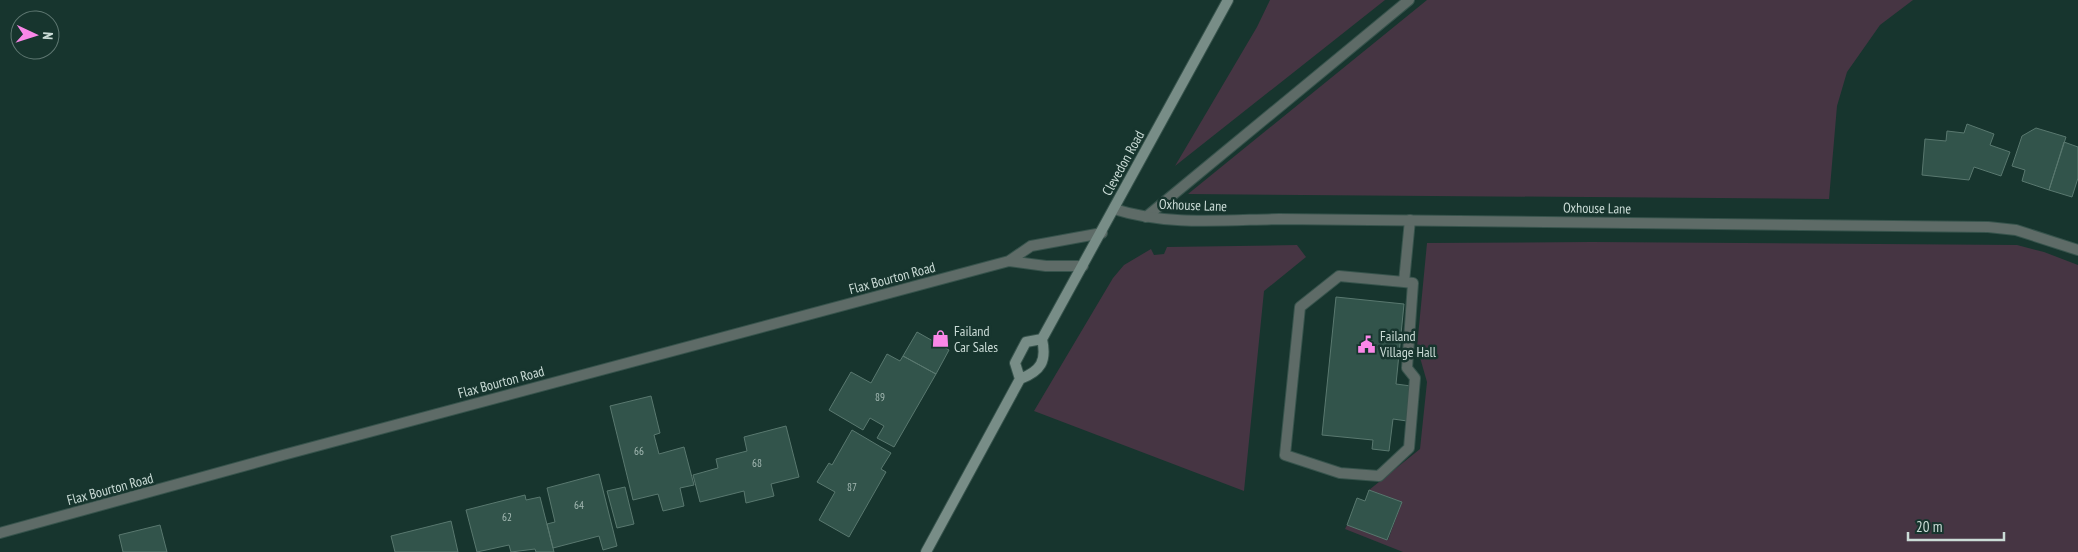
<svg xmlns="http://www.w3.org/2000/svg" width="2078" height="552" font-family="'PT Sans Narrow',sans-serif">
  <style>
    .green { fill: #463543 }
    .building { fill: #32544b; stroke: #59786f }
    .lines { fill: none; stroke-linecap: round; stroke-linejoin: round }
    .lane-casing { stroke: #37534c; stroke-width: 12 }
    .street-casing { stroke: #37534c; stroke-width: 12 }
    .secondary-casing { stroke: #37534c; stroke-width: 12 }
    .lane { stroke: #5e6b67; stroke-width: 10 }
    .street { stroke: #5e6b67; stroke-width: 10 }
    .secondary { stroke: #788d87; stroke-width: 10 }
    .labels { text-anchor: middle; dominant-baseline: central; stroke-width: 5; stroke-linejoin: round; paint-order: stroke }
    .number-label { font-size: 11px; fill: #a5bab4 }
    .street-label { font-size: 14px; fill: #cbdcd7; stroke: #17352e }
    .poi-label { font-size: 14px; fill: #cbdcd7; stroke: #17352e; text-anchor: start }
  </style>
  <rect width="100%" height="100%" fill="#17352e"/>
  <path class="green" d="M1270 0H1385L1175 166 1257 27Z
    M1427 0H1913L1880 25 1847 72 1837 106 1829 199 1188 194Z
    M1592 242 2017 245 2044 252 2078 265V552H1403L1345 529 1347 525 1388 540 1402 502 1369 490 1420 449 1427 382 1417 347 1427 243Z
    M1297 245 1306 257 1264 291 1244 491 1034 411 1113 278 1124 265 1151 249 1154 255 1164 254 1167 247Z"/>
  <path class="building" d="M1967 124 1994 134 1990 145 2010 152 2001 176 1974 167 1969 180 1922 175 1925 139 1946 141 1947 131 1964 133Z
    M2036 128 2066 137 2049 190 2022 181 2025 170 2012 166 2022 136Z
    M2064 142 2078 147V178L2072 197 2049 190Z
    M1336 297 1404 304 1396 384 1411 386 1407 421 1393 419 1389 451 1372 449 1373 440 1322 435Z
    M917 332 949 350 936 374 903 356Z
    M887 354 900 361 903 356 936 374 894 447 877 438 884 426 870 418 863 430 829 410 851 372 871 383Z
    M651 396 660 433 654 435 659 454 684 447 694 485 680 488 684 506 663 511 658 494 633 500 610 406Z
    M786 426 799 477 771 484 774 496 746 503 744 491 700 502 693 475 718 468 716 459 747 451 744 437Z
    M852 430 891 453 881 469 886 472 849 537 819 520 835 492 817 482 829 463 832 465Z
    M599 474 617 546 603 550 599 536 553 548 547 524 555 522 547 488Z
    M625 487 634 524 617 528 607 491Z
    M1369 490 1402 502 1387 540 1347 525 1357 498 1365 501Z
    M525 495 526 500 540 497 554 552H536L535 549 511 552 509 545 477 552 466 510Z
    M451 521 458 552H395L391 536Z
    M160 525 167 552H123L119 535Z"/>
  <g class="lines">
    <defs>
      <path id="lane" d="M1146 217 1409 0
        M1404 282 1413 283 1407 368 1415 378 1409 448 1379 476 1340 473 1285 455 1300 307 1339 276 1404 282 1410 220"/>
      <path id="street" d="M1114 209C1167 226 1224 220 1279 219L1988 227 2016 230 2078 250
        M1009 261 1046 266H1083
        M0 533 283 455 1009 261 1031 246 1102 233"/>
      <path id="secondary" d="M1020 379 1015 363 1026 342 1042 339
        M926 552 1020 379C1041 371 1047 361 1042 339L1228 0"/>
    </defs>
    <use href="#lane" class="lane-casing"/>
    <use href="#street" class="street-casing"/>
    <use href="#secondary" class="secondary-casing"/>
    <use href="#lane" class="lane"/>
    <use href="#street" class="street"/>
    <use href="#secondary" class="secondary"/>
  </g>
  <defs>
    <symbol id="shop-bare" viewBox="-9 -9 18 18"><path d="M-5-2.5h2.3a2.7 3.5 0 0 1 5.4 0H5L5.5 6h-11ZM-1.5-2.5h3a1.5 2.3 0 0 0-3 0Z" fill="#fa87e8" stroke="#17352e" stroke-width="2.5" paint-order="stroke"/></symbol>
    <symbol id="civic-bare" viewBox="-9 -9 18 18"><path d="M-.6-6.5H3V-4.5H.6V-3L4-1V1h2V6H-6V1h2V-1L-.6-3ZM-1.2 2.5V6h2.4V2.5Z" fill="#fa87e8" stroke="#17352e" stroke-width="2.5" paint-order="stroke"/></symbol>
  </defs>
  <g fill-rule="evenodd">
    <use href="#shop-bare" x="928" y="326" width="25" height="25"/>
    <use href="#civic-bare" x="1354" y="332" width="25" height="25"/>
  </g>
  <g class="labels">
    <g class="number-label">
      <text x="880" y="397">89</text>
      <text x="639" y="451">66</text>
      <text x="757" y="463">68</text>
      <text x="852" y="487">87</text>
      <text x="579" y="505">64</text>
      <text x="507" y="517">62</text>
    </g>
    <g class="street-label">
      <text transform="translate(1123 163) rotate(-61)">Clevedon Road</text>
      <text transform="translate(1193 205) rotate(2)">Oxhouse Lane</text>
      <text transform="translate(1597 208) rotate(1)">Oxhouse Lane</text>
      <text transform="translate(892 278) rotate(-15)">Flax Bourton Road</text>
      <text transform="translate(501 382) rotate(-15)">Flax Bourton Road</text>
      <text transform="translate(110 489) rotate(-15)">Flax Bourton Road</text>
    </g>
    <g class="poi-label">
      <text x="954" y="331">Failand<tspan x="954" dy="16">Car Sales</tspan></text>
      <text x="1380" y="336">Failand<tspan x="1380" dy="16">Village Hall</tspan></text>
    </g>
  </g>
  <g transform="translate(35 35) rotate(94)"><circle r="24" fill="#17352e" stroke="#5f7872"/>
  <path d="M0-4L9 19L0 12L-9 19Z" fill="#fa87e8"/>
  <text y="-8" font-size="14" font-weight="bold" text-anchor="middle" fill="#cbdcd7">N</text>
  </g>
  <path d="M1908 532v8h96v-8" fill="none" stroke="#cbdcd7" stroke-width="2.5"/>
  <text x="1916" y="532" font-size="15" fill="#cbdcd7" stroke="#17352e" stroke-width="4" paint-order="stroke">20 m</text>
</svg>
